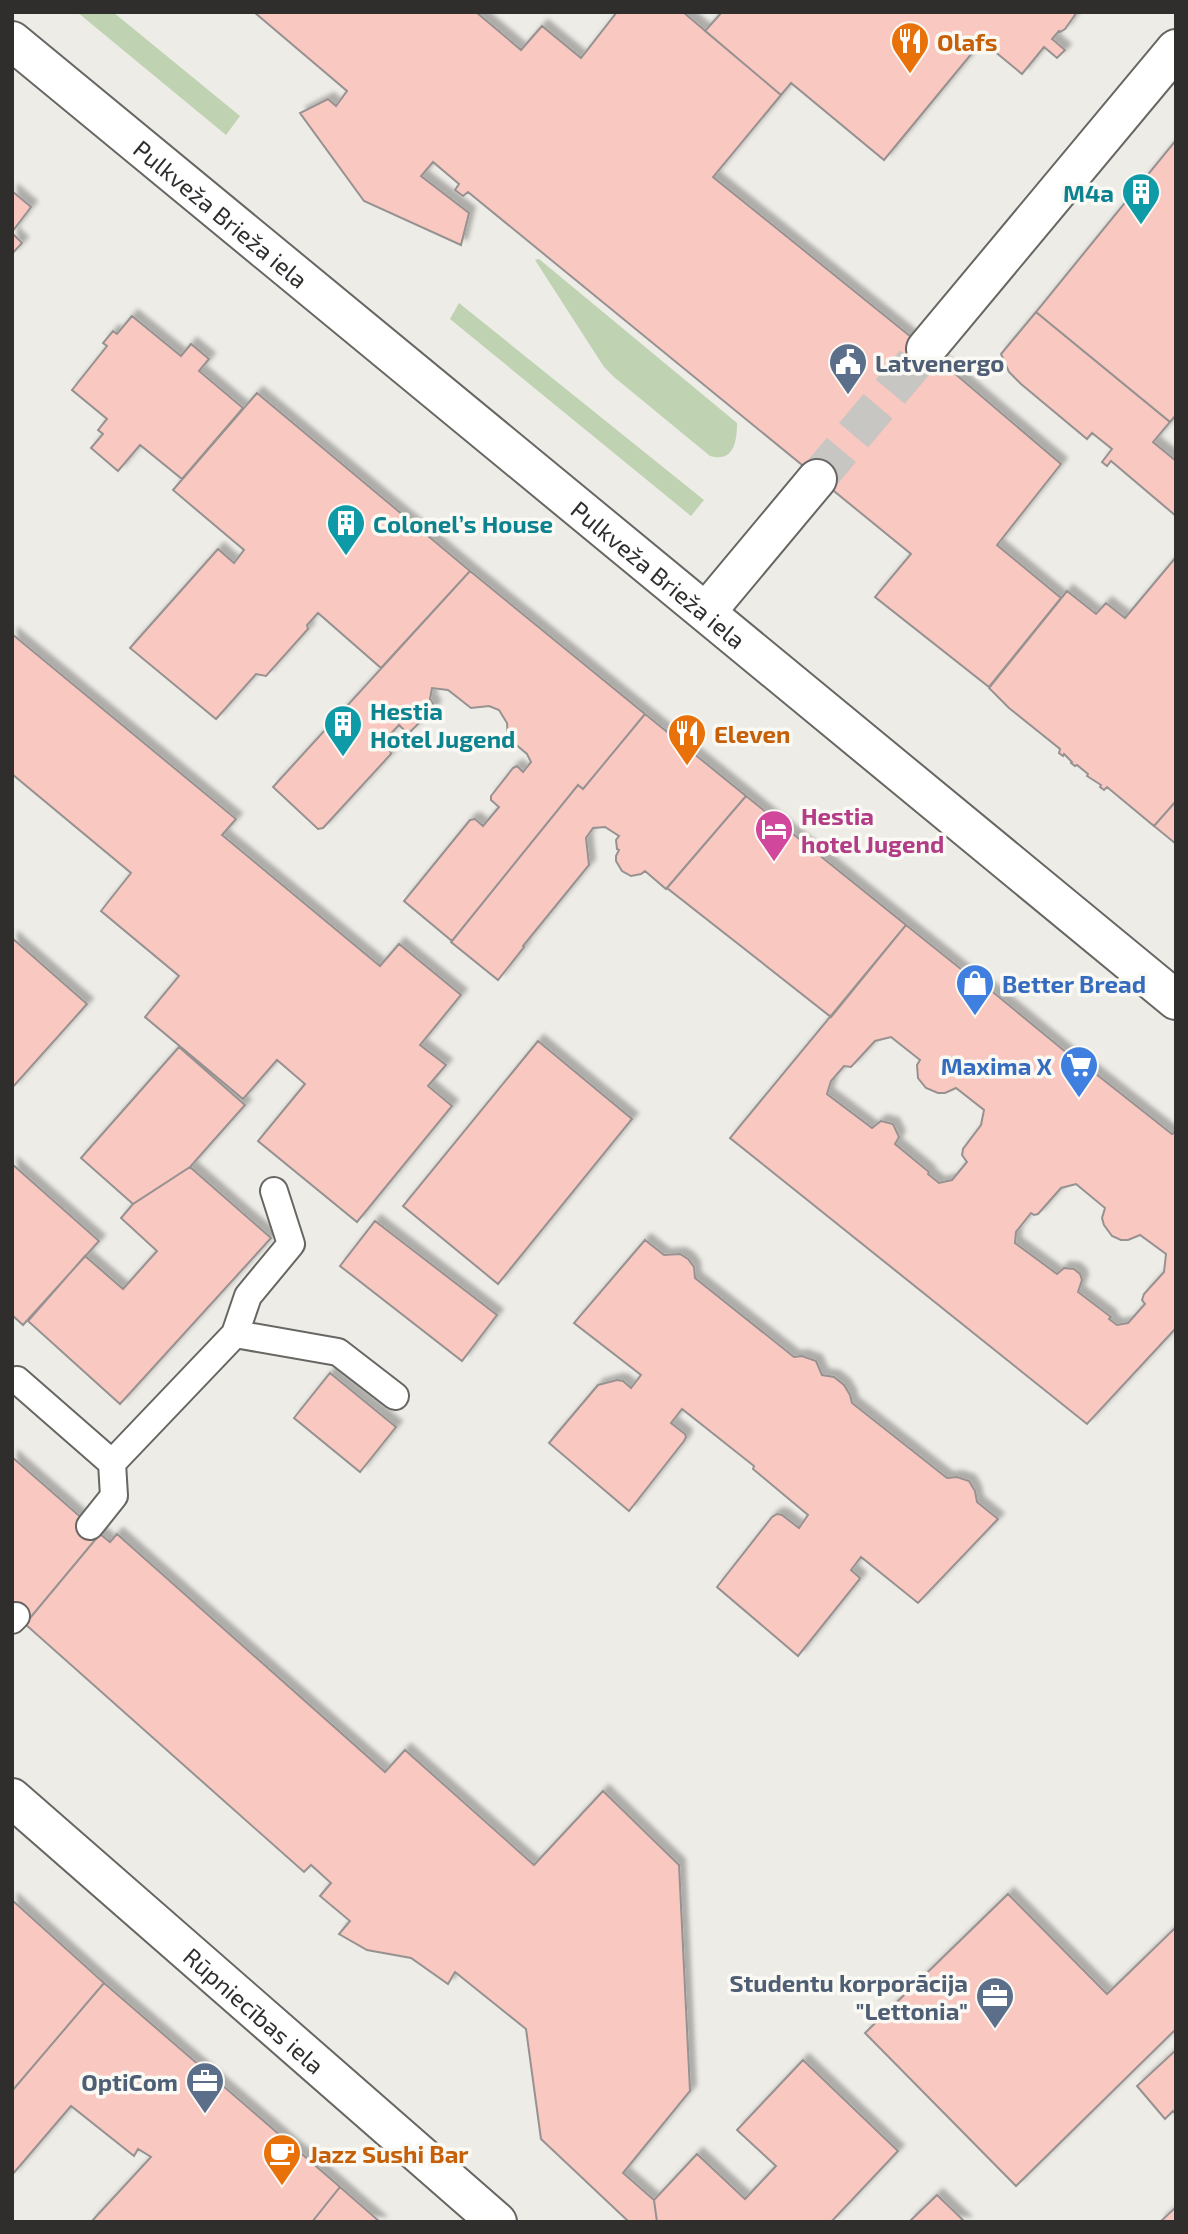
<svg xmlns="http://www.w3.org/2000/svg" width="1188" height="2234" font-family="'Exo 2',sans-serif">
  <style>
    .green { fill: #bfd3b2 }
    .building { fill: #f9c8c1; stroke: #979291; stroke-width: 2; fill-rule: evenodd; filter: url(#shadow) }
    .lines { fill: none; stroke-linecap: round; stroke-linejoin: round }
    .street-tunnel { stroke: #c7c6c2; stroke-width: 38; stroke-dasharray: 38 19; stroke-linecap: butt }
    .lane-casing { stroke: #676662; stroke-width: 30 }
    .street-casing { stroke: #676662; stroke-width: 42 }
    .primary-casing { stroke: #676662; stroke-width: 42 }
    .lane { stroke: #fff; stroke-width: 26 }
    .street { stroke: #fff; stroke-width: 38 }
    .primary { stroke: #fff; stroke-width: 38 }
    .labels { text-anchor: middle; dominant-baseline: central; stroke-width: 7; stroke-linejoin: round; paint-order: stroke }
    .food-label { font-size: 24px; font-weight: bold; fill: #c56008; stroke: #fbf9f4; text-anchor: start }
    .culture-label { font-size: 24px; font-weight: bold; fill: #0d838f; stroke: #fbf9f4; text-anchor: start }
    .street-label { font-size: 24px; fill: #2f2e2c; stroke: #fbf9f4 }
    .service-label { font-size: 24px; font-weight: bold; fill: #4e5e75; stroke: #fbf9f4; text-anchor: end }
    .hotel-label { font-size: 24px; font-weight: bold; fill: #b23c85; stroke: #fbf9f4; text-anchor: start }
    .shop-label { font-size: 24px; font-weight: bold; fill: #366cbe; stroke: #fbf9f4; text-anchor: start }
  </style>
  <defs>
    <filter id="shadow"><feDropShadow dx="6" dy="-6" stdDeviation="2" flood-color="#0004"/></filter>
  </defs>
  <rect width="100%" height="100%" fill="#edece7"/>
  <path class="green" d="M77 12H113L240 116 226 135Z
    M539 259 737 423C737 441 734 463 710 456L614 377 604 367 535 260Z
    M459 303 704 500 691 516 450 319Z"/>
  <path class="building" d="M254 12H476L521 50 542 26 581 58 617 12H683L781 95 713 177 926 349 1061 464 997 545 1061 598 989 687 875 597 911 554 468 192 463 196 455 190 459 184 433 162 421 176 469 213 461 245 364 201 300 113 328 99 336 106 347 91Z
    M722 12H1077L1065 29 1060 32 1059 31 1052 39 1065 50 1057 58 1044 47 1022 74 982 41 884 160 791 83 781 95 705 31Z
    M1176 140V415L1170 422 1036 312Z
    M12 191 31 207 12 232Z
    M12 233 22 243 12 254Z
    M1036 312 1170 422 1153 442 1176 461V516L1111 461 1107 466 1102 462 1112 449 1092 433 1087 439 1021 384 1009 372 1001 354Z
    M132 316 181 356 191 344 209 359 199 371 243 408 182 479 140 445 118 471 91 448 103 434 98 430 107 419 72 390 107 346 103 343 113 331 117 334Z
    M257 393 470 571 381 668 318 613 307 625 308 629 266 676 256 674 216 719 130 648 218 549 234 563 244 550 173 490Z
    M1176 557V801L1154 826 1107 787 1104 790 1100 787 1101 785 1087 776 1088 774 1077 765 1075 766 1071 763 1072 762 1064 754 1063 756 1059 753 1060 749 1009 708 989 688 1067 591 1096 614 1106 603 1125 618Z
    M470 571 645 714 583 789 578 785 452 941 404 901 470 820 475 819 483 826 499 807 491 800V796L513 768 517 766 523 772 531 762 527 754 508 738 507 723 499 710 489 706 471 708 448 690 432 688 430 699 435 707 411 731 406 732 399 725 382 743 390 750 391 754 323 828 318 829 273 787Z
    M12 634 236 819 222 835 380 966 399 944 461 995 420 1045 446 1065 428 1086 452 1106 357 1222 258 1141 305 1084 277 1060 243 1099 145 1017 179 976 101 911 131 873 12 774Z
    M645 714 746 796 666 889 645 871 641 874 631 876 622 871 616 861V856L619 850 617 849 616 840 619 836 605 827 593 828 586 838 589 865 523 946 524 947 498 980 451 942 578 785 583 789Z
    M746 796 906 925 831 1017 667 888Z
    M1176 801V844L1154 826Z
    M906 925 987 990 988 988 1090 1072 1091 1070 1172 1134 1174 1133 1176 1134V1328L1087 1424 730 1138ZM891 1037 920 1060 917 1065 918 1078 926 1088 938 1093H945L956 1088 984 1110 981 1125 963 1149 962 1155 967 1162 952 1180 939 1183 928 1174 929 1172 895 1144 899 1137 893 1124 881 1121 872 1128 827 1094 831 1081 844 1066 851 1067 875 1041ZM1076 1184 1105 1208 1102 1218 1104 1225 1112 1236 1121 1240H1128L1140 1235 1166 1254 1164 1272 1144 1294 1142 1300 1145 1304 1128 1323 1117 1325 1109 1319 1111 1317 1078 1292 1082 1280 1080 1274 1074 1269 1064 1268 1057 1274 1015 1243 1016 1232 1031 1213 1034 1215 1038 1214 1061 1188Z
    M12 938 87 1004 12 1088Z
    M538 1041 632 1119 498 1284 403 1206Z
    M179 1047 245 1105 190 1167 133 1204 81 1158Z
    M12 1164 99 1241 23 1325 12 1315Z
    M190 1167 271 1238 120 1404 28 1321 85 1256 123 1289 157 1251 121 1218 133 1204Z
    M375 1221 497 1315 462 1361 340 1266Z
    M645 1240 664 1255 680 1254 688 1259 694 1267 695 1278 794 1357 802 1356 816 1361 822 1375 834 1377 844 1385 850 1395 852 1403 947 1478 957 1477 969 1481 975 1491 977 1502 998 1519 918 1603 861 1557 851 1570 860 1578 859 1580 798 1656 717 1587 772 1517 777 1514 782 1515 799 1528 808 1515 753 1469 754 1466 682 1409 671 1423 685 1434 686 1437 684 1441 629 1511 549 1443 598 1385 617 1380 623 1381 631 1388 641 1375 574 1323Z
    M330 1373 396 1427 360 1472 294 1418Z
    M12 1457 100 1534 25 1624 12 1613Z
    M100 1534 110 1542 117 1534 385 1772 405 1750 534 1865 603 1791 679 1865 690 2091 623 2173 654 2200 657 2222H629L541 2139 526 2029 455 1972 448 1984 411 1958 367 1950 339 1934 350 1921 320 1896 331 1883 311 1865 304 1872 25 1624Z
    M1008 1894 1107 1994 1176 1927V2029L1016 2186 865 2033Z
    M12 1900 104 1983 12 2091Z
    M104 1983 340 2187 312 2222H91L151 2157 138 2149 134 2156 71 2106 12 2175V2091Z
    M1176 2050V2114L1173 2111 1165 2119 1137 2086Z
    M803 2060 898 2151 831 2222H657L654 2200 697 2154 745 2199 776 2166 737 2130Z
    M340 2187 380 2222H312Z
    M937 2195 965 2222H909Z
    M1176 2207V2222H1160Z"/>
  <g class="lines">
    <path class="street-tunnel" d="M817 479 926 349"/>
    <defs>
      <path id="lane" d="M235 1334 248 1296 291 1244 274 1191
        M17 1380 112 1463 114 1496 90 1526
        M112 1463 235 1334 338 1352 395 1396
        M12 1620 16 1616"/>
      <g id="street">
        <path d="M926 349 1176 49"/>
        <path d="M706 612 817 479"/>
        <path id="s1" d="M12 1798 497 2222"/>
      </g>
      <g id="primary">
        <path id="s2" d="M12 41 1176 1000"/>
      </g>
    </defs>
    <use href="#lane" class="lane-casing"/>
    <use href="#street" class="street-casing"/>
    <use href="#primary" class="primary-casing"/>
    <use href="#lane" class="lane"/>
    <use href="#street" class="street"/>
    <use href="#primary" class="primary"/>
  </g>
  <defs>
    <symbol id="restaurant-pin" viewBox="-11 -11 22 30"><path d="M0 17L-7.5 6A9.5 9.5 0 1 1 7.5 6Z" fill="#e8710a" stroke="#fbf9f4"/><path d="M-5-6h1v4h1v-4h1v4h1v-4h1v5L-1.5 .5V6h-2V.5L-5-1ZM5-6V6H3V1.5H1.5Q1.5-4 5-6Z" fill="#fff"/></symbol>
    <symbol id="building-pin" viewBox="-11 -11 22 30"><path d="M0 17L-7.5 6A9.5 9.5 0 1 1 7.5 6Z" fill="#0f9aa8" stroke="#fbf9f4"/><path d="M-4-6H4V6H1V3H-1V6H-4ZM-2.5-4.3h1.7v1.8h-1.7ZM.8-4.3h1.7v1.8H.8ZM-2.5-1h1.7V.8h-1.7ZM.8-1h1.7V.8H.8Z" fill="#fff"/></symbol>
    <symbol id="civic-pin" viewBox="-11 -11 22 30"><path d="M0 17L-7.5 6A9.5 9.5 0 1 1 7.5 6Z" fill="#5c6f8a" stroke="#fbf9f4"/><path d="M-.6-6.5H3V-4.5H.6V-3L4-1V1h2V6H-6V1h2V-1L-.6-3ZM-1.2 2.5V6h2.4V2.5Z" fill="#fff"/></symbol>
    <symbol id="hotel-pin" viewBox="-11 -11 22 30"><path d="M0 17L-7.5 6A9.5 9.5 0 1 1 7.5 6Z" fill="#d1479c" stroke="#fbf9f4"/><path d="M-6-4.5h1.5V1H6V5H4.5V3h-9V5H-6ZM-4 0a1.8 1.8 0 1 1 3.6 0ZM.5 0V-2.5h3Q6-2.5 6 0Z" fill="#fff"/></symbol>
    <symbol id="shop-pin" viewBox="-11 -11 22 30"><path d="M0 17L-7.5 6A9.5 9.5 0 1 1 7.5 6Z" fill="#3f7fe0" stroke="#fbf9f4"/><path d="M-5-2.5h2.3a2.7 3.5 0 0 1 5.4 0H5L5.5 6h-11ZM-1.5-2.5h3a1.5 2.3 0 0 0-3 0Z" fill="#fff"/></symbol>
    <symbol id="supermarket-pin" viewBox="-11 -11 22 30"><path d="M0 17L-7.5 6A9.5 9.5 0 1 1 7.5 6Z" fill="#3f7fe0" stroke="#fbf9f4"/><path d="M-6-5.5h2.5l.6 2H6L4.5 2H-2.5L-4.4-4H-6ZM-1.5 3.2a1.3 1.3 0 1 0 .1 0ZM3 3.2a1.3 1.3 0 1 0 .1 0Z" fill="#fff"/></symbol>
    <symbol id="office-pin" viewBox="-11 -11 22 30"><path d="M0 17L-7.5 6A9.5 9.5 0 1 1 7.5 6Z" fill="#5c6f8a" stroke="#fbf9f4"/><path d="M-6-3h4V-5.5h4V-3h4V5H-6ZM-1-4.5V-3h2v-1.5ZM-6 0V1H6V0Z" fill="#fff"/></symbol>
    <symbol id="cafe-pin" viewBox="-11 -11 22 30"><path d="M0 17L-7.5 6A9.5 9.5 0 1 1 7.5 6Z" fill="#e8710a" stroke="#fbf9f4"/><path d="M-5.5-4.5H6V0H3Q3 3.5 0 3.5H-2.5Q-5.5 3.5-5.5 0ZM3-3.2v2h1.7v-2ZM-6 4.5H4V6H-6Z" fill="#fff"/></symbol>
  </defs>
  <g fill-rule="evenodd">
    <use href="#restaurant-pin" x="888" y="19" width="44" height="60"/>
    <use href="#building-pin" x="1119" y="170" width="44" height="60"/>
    <use href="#civic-pin" x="826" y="340" width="44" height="60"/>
    <use href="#building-pin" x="324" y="501" width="44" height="60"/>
    <use href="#building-pin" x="321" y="702" width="44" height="60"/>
    <use href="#restaurant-pin" x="665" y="711" width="44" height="60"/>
    <use href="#hotel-pin" x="752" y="807" width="44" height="60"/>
    <use href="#shop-pin" x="953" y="961" width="44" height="60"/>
    <use href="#supermarket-pin" x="1057" y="1043" width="44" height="60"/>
    <use href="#office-pin" x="973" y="1974" width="44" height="60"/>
    <use href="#office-pin" x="183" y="2059" width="44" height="60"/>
    <use href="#cafe-pin" x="260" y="2131" width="44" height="60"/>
  </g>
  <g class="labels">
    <g class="food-label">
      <text x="937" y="41">Olafs</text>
      <text x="714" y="733">Eleven</text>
      <text x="309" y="2153">Jazz Sushi Bar</text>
    </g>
    <g class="culture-label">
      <text x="1114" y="192" text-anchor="end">M4a</text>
      <text x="373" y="523">Colonel’s House</text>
      <text x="370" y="710">Hestia<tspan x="370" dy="28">Hotel Jugend</tspan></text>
    </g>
    <g class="street-label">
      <text stroke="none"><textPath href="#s2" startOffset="271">Pulkveža Brieža iela</textPath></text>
      <text stroke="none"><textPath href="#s2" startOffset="838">Pulkveža Brieža iela</textPath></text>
      <text stroke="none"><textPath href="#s1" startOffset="322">Rūpniecības iela</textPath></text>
    </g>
    <g class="service-label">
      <text x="875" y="362" text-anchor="start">Latvenergo</text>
      <text x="968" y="1982">Studentu korporācija<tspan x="968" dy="28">"Lettonia"</tspan></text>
      <text x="178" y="2081">OptiCom</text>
    </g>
    <g class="hotel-label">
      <text x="801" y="815">Hestia<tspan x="801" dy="28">hotel Jugend</tspan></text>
    </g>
    <g class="shop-label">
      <text x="1002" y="983">Better Bread</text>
      <text x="1052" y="1065" text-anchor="end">Maxima X</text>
    </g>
  </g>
  <rect width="1188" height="2234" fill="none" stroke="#2f2e2c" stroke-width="28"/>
</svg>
